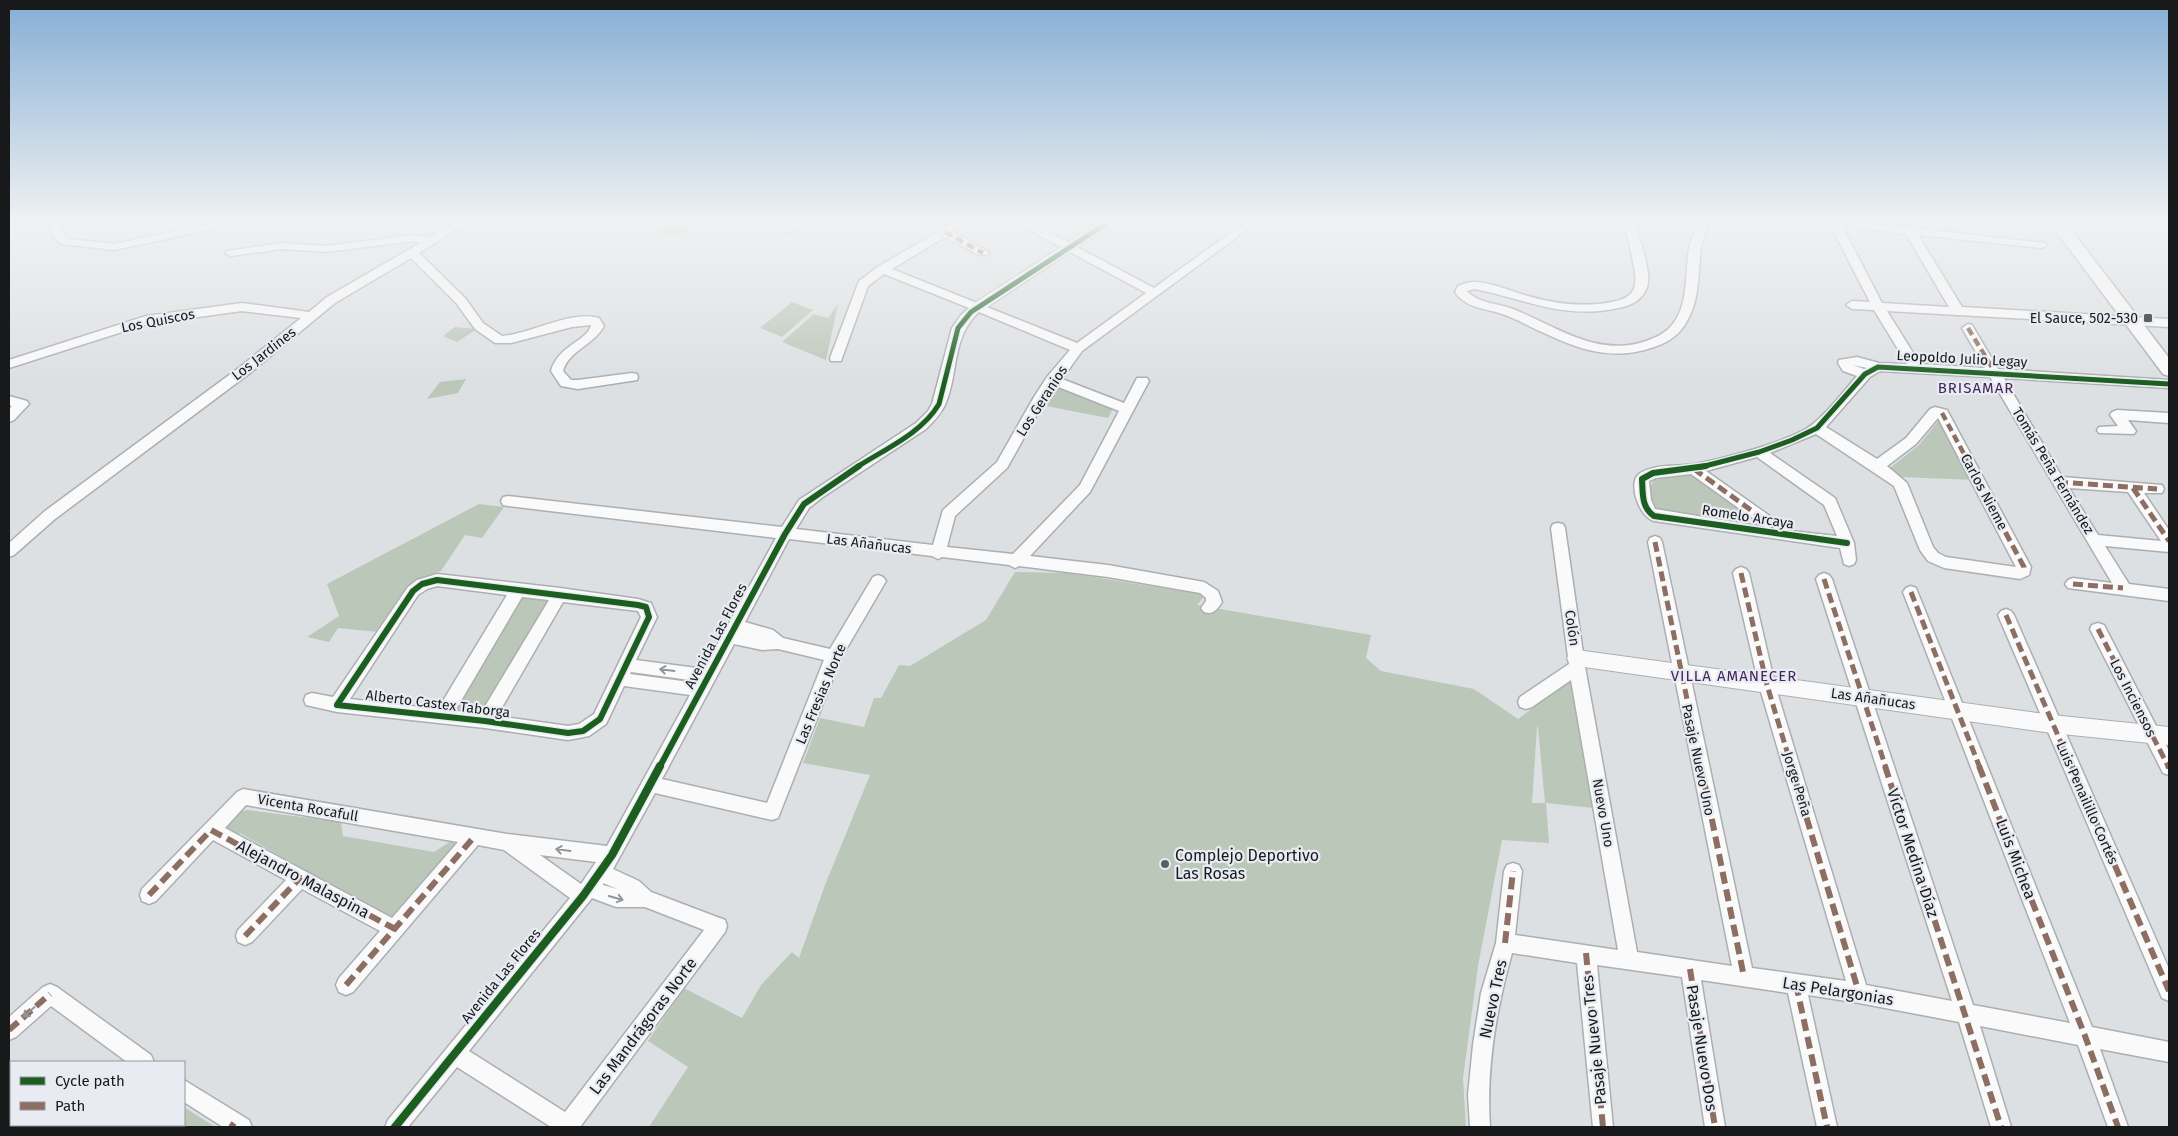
<svg xmlns="http://www.w3.org/2000/svg" width="2178" height="1136" font-family="'Fira Sans',sans-serif">
  <style>
    .green { fill: #bbc7b9; fill-rule: evenodd }
    .lines { fill: none; stroke-linecap: round; stroke-linejoin: round }
    .minor-casing { stroke: #acaeb0; stroke-width: 3 }
    .tertiary-casing { stroke: #acaeb0; stroke-width: 2 }
    .secondary-casing { stroke: #acaeb0; stroke-width: 3 }
    .minor { fill: #fafafb; fill-rule: evenodd }
    .tertiary { fill: #fafafb; fill-rule: evenodd }
    .secondary { fill: #fafafb; fill-rule: evenodd }
    .quiet-far2 { stroke: #8d6e63; stroke-width: 4.5; stroke-dasharray: 8 4.5; stroke-linecap: butt }
    .quiet-far1 { stroke: #8d6e63; stroke-width: 5; stroke-dasharray: 10 5; stroke-linecap: butt }
    .quiet { stroke: #8d6e63; stroke-width: 6; stroke-dasharray: 12 6; stroke-linecap: butt }
    .cycleway-far2-casing { stroke: #e8ecf2; stroke-width: 8 }
    .cycleway-far1-casing { stroke: #e8ecf2; stroke-width: 9 }
    .cycleway-casing { stroke: #e8ecf2; stroke-width: 11 }
    .cycleway-far2 { stroke: #1b5e20; stroke-width: 5 }
    .cycleway-far1 { stroke: #1b5e20; stroke-width: 6 }
    .cycleway { stroke: #1b5e20; stroke-width: 8 }
    .oneway { stroke: #949596 }
    .poi-dot { fill: #5c5f61; stroke: #e8ecf2; stroke-width: 2 }
    .labels { text-anchor: middle; dominant-baseline: central; stroke-width: 4.5; stroke-linejoin: round; paint-order: stroke }
    .poi-label { font-size: 14px; fill: #17191b; stroke: #e8ecf2; text-anchor: end }
    .street-label { font-size: 14px; fill: #17191b; stroke: #e8ecf2 }
    .neighbourhood-label { font-size: 15px; letter-spacing: 1px; fill: #46235a; stroke: #e8ecf2 }
    .near-street-label { font-size: 16px; fill: #17191b; stroke: #e8ecf2 }
    .near-poi-label { font-size: 16px; fill: #17191b; stroke: #e8ecf2; text-anchor: start }
  </style>
  <rect width="100%" height="100%" fill="#dde0e3"/>
  <path class="green" d="M673 223H699L682 234 662 235 660 229Z
    M792 302 813 310 782 337 760 328Z
    M838 304 826 360 782 342 814 314 828 318Z
    M455 327 477 329 457 342 443 336Z
    M466 379 458 393 427 399 440 382Z
    M1059 386 1114 407 1108 418 1046 406Z
    M1940 419 1974 480 1901 477 1892 469 1891 467 1919 445Z
    M1691 474 1750 515 1747 523 1667 512 1660 511 1653 505 1650 487 1654 480Z
    M479 504 504 507 482 538 465 535 441 571 423 577 409 587 378 632 338 628 329 642 307 637 339 616 327 584Z
    M1015 572 1069 573 1205 595 1197 605 1371 635 1366 658 1381 671 1474 689 1518 719 1568 682 1571 684 1593 808 1546 803 1549 843 1502 840 1478 966 1463 1078 1466 1127H649L688 1067 648 1041 684 988 742 1018 761 985 792 952 799 958 825 885 870 775 803 763 820 718 864 727 874 698H881L899 665 910 666 986 620ZM1537 727H1538L1545 803H1532Z
    M519 596 549 600 484 715 452 710Z
    M247 810 341 822 343 836 434 852 453 840H462L390 919 240 833 235 837 221 830 236 813Z
    M184 1107 215 1127H138L140 1125H184Z"/>
  <g class="lines">
    <defs>
      <path id="minor" d="M49 223H60L65 236 69 239 114 244 213 223H232L226 226 114 250 62 244 54 238Z
        M454 223H467L419 253 465 298 483 323 502 336C532 334 570 310 599 318L604 326C593 346 569 350 563 371L571 380H578L632 373 637 374 638 377 637 380 578 389 561 386 551 371C558 345 588 341 591 325L572 327 511 343H495L475 329 457 304 411 258 335 303 250 373 55 519 14 555 9 557V543L45 511 240 367 301 318 242 311 147 324 9 368V360L146 316 242 303 309 312 327 297 420 243 414 241 326 252 282 249 231 256 225 253 227 251 282 243 326 246 414 235 428 238Z
        M791 223H804L791 232H783L781 230Z
        M953 223H965L953 232 987 251 989 253 987 255H979L945 237 892 269 1077 343 1146 293 1020 225 1019 223H1032L1154 288 1244 223H1256L1082 351 1062 379 1124 403 1137 378H1147L1149 381 1090 492 1030 556 1108 565 1204 582 1218 591 1222 602C1217 610 1213 615 1204 612L1201 608 1206 601V598L1200 593 1108 577 1019 566 1015 568 1009 565 942 557 938 559 932 556 789 539 745 622 773 630 783 638 830 649 873 577 878 575 883 577 886 581 841 658 778 818 772 820 655 793 613 869 639 881 651 892 725 920 727 926 725 932 580 1127H551L457 1067 408 1127H385L388 1120 570 898 504 850 478 845 353 992 346 995 339 992 336 985 339 978 380 931 302 889 252 942 245 945 238 942 236 936 238 930 286 880 213 840 156 901 149 904 142 901 140 895 142 889 237 792 243 789 507 834 607 846 690 695 624 686 606 724 589 736 568 740 485 728 337 712 306 705 304 700 306 695 312 693 333 697 408 587 417 580 437 574 560 588 638 599 651 603 657 617 636 660 704 669 776 538 508 506 503 505 501 501 503 497 508 496 782 527 799 500 916 423 928 411 932 404 952 328 961 315 969 308 884 274 868 286 841 361H831L830 358 859 281 879 266ZM979 312 1070 350 1047 377 1034 397 997 462 943 510 933 545 796 529 809 508 823 497 926 429C933 422 940 415 945 405 959 374 951 337 979 312ZM1056 386 1119 411 1080 485 1013 554 947 547 955 516 1007 468 1044 402ZM437 586 507 595 438 709 350 699 418 595 427 589ZM522 597 549 600 481 713 455 711ZM563 602 638 611 641 617 594 714 579 724 568 726 497 716ZM734 644 762 650 778 649 824 660 767 803 662 779ZM631 672 697 681V683L630 674ZM246 805 458 842 392 918 225 828ZM540 855 596 862 581 884ZM603 883 617 889 603 885ZM592 898 616 907H645L704 930 565 1112 469 1051Z
        M1621 223H1633L1636 227C1640 241 1652 273 1647 287 1643 300 1630 306 1618 308 1565 320 1525 299 1475 289L1467 291C1479 304 1498 303 1513 309 1556 326 1598 358 1646 341 1655 338 1666 333 1672 325 1690 303 1684 271 1690 244 1692 237 1695 230 1698 223H1708C1707 231 1703 239 1701 248 1698 272 1700 298 1688 319 1681 334 1669 342 1654 347 1607 364 1569 345 1527 325 1518 320 1508 316 1499 313 1482 308 1465 307 1455 292L1458 286C1464 284 1470 281 1476 282 1491 283 1506 289 1521 294 1550 303 1581 308 1612 302 1634 298 1638 288 1634 267 1631 253 1629 234 1621 223Z
        M1829 223H1869L2045 243 2047 245 2045 247 2041 248 1918 235 1962 307 2169 319V327L1887 311 1920 364 1985 368 1962 328 1968 324 1972 325 1998 369 2169 380V388L2004 378 2062 477 2162 485 2164 489 2162 493H2144L2169 530V552L2105 546 2129 584 2169 589V601L2068 588 2065 584 2068 580 2073 578 2112 583 1990 377 1880 371 1870 377 1826 427 1877 459 1906 438 1930 409 1935 407 1947 410 2031 567 2029 575 2020 579 1944 568 1928 561 1920 550 1894 486 1816 434 1770 453 1835 498 1854 543 1856 560 1854 564 1849 566 1844 564 1840 548 1654 521C1638 516 1628 482 1639 474 1655 463 1676 467 1695 464 1722 459 1793 441 1813 424 1830 410 1843 392 1857 376L1843 371 1838 363 1839 360 1857 357 1879 363 1907 364 1874 310 1852 309 1846 305 1852 301 1870 302ZM1842 226 1906 234 1949 307 1882 303ZM1853 365 1867 368 1864 369ZM1938 418 2016 567 1946 557 1938 553 1933 547 1907 483 1887 466 1916 444ZM1757 457 1824 505 1837 536 1791 531 1706 471ZM1691 474 1765 527 1655 509 1651 500 1649 481 1656 478ZM2069 488 2128 492 2161 541 2098 535Z
        M9 396 27 401 29 404 14 420 9 422V409L12 406 9 405Z
        M2117 410 2169 413V423L2128 420 2136 431 2134 434 2099 433 2097 430 2099 427 2118 426 2110 415 2112 412Z
        M1558 523 1563 524 1565 528 1585 667 1637 952 1732 966 1648 542 1650 538 1655 536 1660 538 1662 542 1752 968 1846 981 1759 685 1733 573 1736 569 1741 567 1746 569 1749 573 1775 685 1866 985 1952 1001 1816 579 1819 575 1824 573 1829 575 1832 579 1973 1005 2070 1023 1903 592 1906 588 1911 586 1916 588 2092 1027 2169 1042V1062L2100 1049 2128 1127H2108L2078 1045 1980 1026 2011 1127H1991L1959 1022 1859 1003 1808 995 1837 1127H1817L1788 993 1701 980 1725 1127H1705L1682 977 1597 965 1613 1127H1593L1577 963 1512 953C1496 1010 1486 1068 1490 1127H1470L1468 1095 1473 1045 1481 993 1496 943 1504 871 1507 865 1513 863 1519 865 1522 871 1515 935 1618 950 1571 680 1532 707 1526 709 1520 707 1518 702 1520 697 1569 664 1551 528 1553 524Z
        M2006 609 2011 611 2014 615 2169 969V1001L2162 998 1998 615 2001 611Z
        M2098 623 2104 625 2169 751V775L2163 773 2090 629 2092 625Z
        M50 984 57 987 151 1055 154 1062H127L51 1006 16 1037 9 1040V1017L43 987Z
        M184 1080 249 1120 252 1127H223L184 1102Z
        M117 1125H139V1127H117Z"/>
      <path id="tertiary" d="M1098 223H1114L983 310H973L970 307 973 304Z
        M1577 650 2052 715 2169 727V745L2052 733 1577 666 1570 664 1567 658 1570 652Z"/>
      <path id="secondary" d="M2050 223H2066L2169 358V376L2163 374Z"/>
    </defs>
    <use href="#minor" class="minor-casing"/>
    <use href="#tertiary" class="tertiary-casing"/>
    <use href="#secondary" class="secondary-casing"/>
    <use href="#minor" class="minor"/>
    <use href="#tertiary" class="tertiary"/>
    <use href="#secondary" class="secondary"/>
    <path class="quiet-far2" d="M945 232 983 253
      M1968 328 1996 374
      M1942 413 1971 467"/>
    <path class="quiet-far1" d="M1970 466 2024 567V571
      M1694 469 1784 534
      M2058 482 2157 489
      M2133 488 2169 541
      M1655 542 1701 768
      M1741 573 1767 685 1792 768
      M1824 579 1886 768
      M2073 584 2123 588
      M1911 592 1980 768
      M2006 615 2072 768
      M2098 629 2169 768"/>
    <path class="quiet" d="M1701 766 1744 977
      M1791 766 1859 993
      M1885 766 2001 1127
      M1979 766 2085 1036 2118 1127
      M2072 766 2169 991
      M2168 766 2169 768
      M149 895 211 830 395 929
      M245 936 301 877
      M1505 943 1513 871
      M1586 953 1603 1127
      M1690 969 1715 1127
      M1796 984 1827 1127
      M346 985 474 837
      M9 1030 50 994
      M127 1127 129 1125
      M231 1127 234 1123"/>
    <defs>
      <path id="cycleway-far2" d="M857 467C885 449 922 433 939 404L958 328 971 312 1107 223
        M1701 467 1759 452 1792 440 1817 428 1865 374 1878 367 2169 384"/>
      <path id="cycleway-far1" d="M1706 466 1653 473 1642 479C1643 493 1641 507 1654 516L1847 543
        M437 580 638 605 646 607 649 617 600 719 583 731 568 733 485 721 337 705 413 591 422 584Z
        M659 768 785 534 804 504 859 466"/>
      <path id="cycleway" d="M395 1127 583 896 612 855 660 766"/>
    </defs>
    <use href="#cycleway-far2" class="cycleway-far2-casing"/>
    <use href="#cycleway-far1" class="cycleway-far1-casing"/>
    <use href="#cycleway" class="cycleway-casing"/>
    <use href="#cycleway-far2" class="cycleway-far2"/>
    <use href="#cycleway-far1" class="cycleway-far1"/>
    <use href="#cycleway" class="cycleway"/>
  </g>
  <defs><path id="oneway-shaft" d="M-6 0H5M1.5-3L5.5 0L1.5 3" fill="none" stroke-width="1.6" stroke-linecap="round" stroke-linejoin="round" transform="scale(1.25)"/></defs>
  <g class="oneway">
    <use href="#oneway-shaft" transform="translate(667 670) rotate(-173)"/>
    <use href="#oneway-shaft" transform="translate(563 850) rotate(-172)"/>
    <use href="#oneway-shaft" transform="translate(616 898) rotate(16)"/>
    <use href="#oneway-shaft" transform="translate(29 1012) rotate(139)"/>
  </g>
  <linearGradient id="sky" x2="0" y2="1"><stop stop-color="#85aed5"/><stop offset="0.58" stop-color="#f0f1f2"/><stop offset="1" stop-color="#f0f1f2" stop-opacity="0"/></linearGradient>
  <rect width="2178" height="382" fill="url(#sky)"/>
  <g class="poi-dot">
    <rect x="2143" y="313" width="10" height="10" rx="2.5"/>
    <circle cx="1165" cy="864" r="5"/>
  </g>
  <g class="labels">
    <g class="poi-label">
      <text x="2138" y="318">El Sauce, 502-530</text>
    </g>
    <g class="street-label">
      <text transform="translate(158 321) rotate(-11)">Los Quiscos</text>
      <text transform="translate(264 354) rotate(-38)">Los Jardines</text>
      <text transform="translate(1962 359) rotate(3)">Leopoldo Julio Legay</text>
      <text transform="translate(1042 401) rotate(-57)">Los Geranios</text>
      <text transform="translate(2053 471) rotate(59)">Tomás Peña Fernández</text>
      <text transform="translate(1984 492) rotate(62)">Carlos Nieme</text>
      <text transform="translate(1748 517) rotate(9)">Romelo Arcaya</text>
      <text transform="translate(869 544) rotate(7)">Las Añañucas</text>
      <text transform="translate(1572 628) rotate(82)">Colón</text>
      <text transform="translate(716 636) rotate(-62)">Avenida Las Flores</text>
      <text transform="translate(821 694) rotate(-67)">Las Fresias Norte</text>
      <text transform="translate(2133 698) rotate(63)">Los Inciensos</text>
      <text transform="translate(1873 699) rotate(8)">Las Añañucas</text>
      <text transform="translate(438 704) rotate(7)">Alberto Castex Taborga</text>
      <text transform="translate(1698 760) rotate(78)">Pasaje Nuevo Uno</text>
      <text transform="translate(1797 784) rotate(73)">Jorge Peña</text>
      <text transform="translate(2087 803) rotate(66)">Luis Penailillo Cortés</text>
      <text transform="translate(308 808) rotate(10)">Vicenta Rocafull</text>
      <text transform="translate(1603 813) rotate(80)">Nuevo Uno</text>
      <text transform="translate(501 976) rotate(-51)">Avenida Las Flores</text>
    </g>
    <g class="neighbourhood-label">
      <text x="1976" y="388">BRISAMAR</text>
      <text x="1734" y="676">VILLA AMANECER</text>
    </g>
    <g class="near-street-label">
      <text transform="translate(1913 853) rotate(72)">Víctor Medina Díaz</text>
      <text transform="translate(2016 859) rotate(69)">Luis Michea</text>
      <text transform="translate(303 879) rotate(28)">Alejandro Malaspina</text>
      <text transform="translate(1838 991) rotate(9)">Las Pelargonias</text>
      <text transform="translate(1493 999) rotate(-78)">Nuevo Tres</text>
      <text transform="translate(643 1026) rotate(-53)">Las Mandrágoras Norte</text>
      <text transform="translate(1594 1040) rotate(-96)">Pasaje Nuevo Tres</text>
      <text transform="translate(1702 1048) rotate(81)">Pasaje Nuevo Dos</text>
    </g>
    <g class="near-poi-label">
      <text x="1175" y="855">Complejo Deportivo<tspan x="1175" dy="18">Las Rosas</tspan></text>
    </g>
  </g>
  <rect width="2178" height="1136" fill="none" stroke="#17191b" stroke-width="20"/>
  <rect x="10" y="1061" width="175" height="65" fill="#e8ecf2" stroke="#94989c"/>
  <rect x="20" y="1077" width="25" height="8" fill="#1b5e20" stroke="#94989c"/>
  <text x="55" y="1086" font-size="15" fill="#17191b">Cycle path</text>
  <rect x="20" y="1102" width="25" height="8" fill="#8d6e63" stroke="#94989c"/>
  <text x="55" y="1111" font-size="15" fill="#17191b">Path</text>
</svg>
